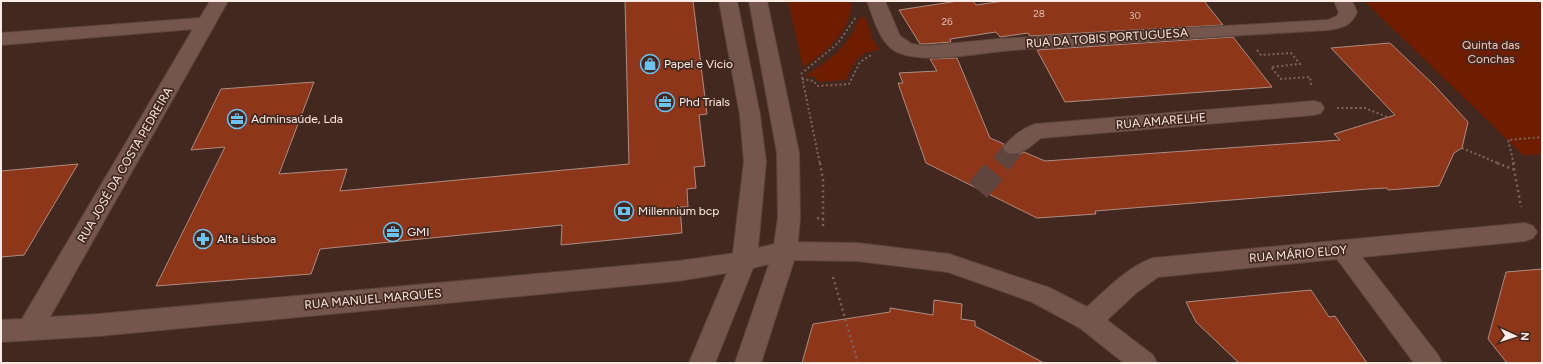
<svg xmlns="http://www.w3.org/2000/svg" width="1543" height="364" font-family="Figtree,sans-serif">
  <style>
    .green { fill: #6f1d00 }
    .building { fill: #8d361a; stroke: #ae8c82 }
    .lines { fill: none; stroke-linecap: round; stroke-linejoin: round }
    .minor-tunnel-far1 { stroke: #5f453e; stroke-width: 20; stroke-dasharray: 20 10; stroke-linecap: butt }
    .minor-tunnel { stroke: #5f453e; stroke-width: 24; stroke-dasharray: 24 12; stroke-linecap: butt }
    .minor-casing { stroke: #5c453d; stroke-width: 2 }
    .tertiary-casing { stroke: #5c453d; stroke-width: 2 }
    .path-far1 { stroke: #7c645c; stroke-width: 2; stroke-dasharray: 2 2.5; stroke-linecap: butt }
    .path { stroke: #7c645c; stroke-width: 2.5; stroke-dasharray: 2 3.5; stroke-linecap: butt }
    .minor { fill: #74564c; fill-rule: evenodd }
    .tertiary { fill: #74564c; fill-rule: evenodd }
    .labels { text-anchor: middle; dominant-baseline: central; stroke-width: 3.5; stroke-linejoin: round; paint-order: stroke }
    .number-label { font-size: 10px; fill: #e1beb2 }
    .street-label { font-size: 12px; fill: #fdebe5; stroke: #432820 }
    .park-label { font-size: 12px; fill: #fbc8b9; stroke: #432820 }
    .poi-label { font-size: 12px; fill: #fdebe5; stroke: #432820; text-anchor: start }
  </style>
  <rect width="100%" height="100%" fill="#432820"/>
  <path class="green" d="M788 1H851C853 30 825 53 803 67Z
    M1364 1H1542V154L1524 156Z
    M865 17 873 40 880 50C857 52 855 61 846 80L819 82 815 77 805 76C828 61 851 45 859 18Z"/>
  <path class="building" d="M625 1H693L707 114 699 115 705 166 694 167 696 188 687 189 688 207H680L682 233 561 245 562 225 320 249 311 274 156 286 225 147 191 150 221 89 314 82 279 174 347 169 340 191 629 164Z
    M958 1H973L976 5 1004 1H1204L1223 25 1030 36 1028 33 1000 37 996 32 950 39 951 42 925 44H920L899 10Z
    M1233 37 1272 87 1065 102 1037 50Z
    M1390 43 1434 85 1468 122 1462 148 1454 153 1439 186 1388 190 1387 188 1368 189 1095 211 1096 214 1037 218 926 163 898 83H903L899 73 937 71 930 59 957 58 990 138 1004 144 1002 148 1007 154 1017 155 1024 152 1045 161 1340 140 1334 134 1395 115 1331 48Z
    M78 164 24 255 1 257V171Z
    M1542 269V363H1507L1488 339 1506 272Z
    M1311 290 1329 317 1335 316 1367 363H1239L1196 322 1186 302Z
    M934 300 962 304 961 319 975 321V326L1044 363H802L813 324 890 312V308L933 315Z"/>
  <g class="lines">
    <path class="minor-tunnel-far1" d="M1001 164 1014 148"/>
    <path class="minor-tunnel" d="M978 190 1001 163"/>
    <defs>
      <path id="minor" d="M210 1H228L50 317 99 314 678 261 744 252 752 254 756 261 752 268 744 270 678 281 99 336 1 342V320L22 319 193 29 1 45V33L200 18Z
        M867 1H885L900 36 912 44 925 46 998 39 1328 20 1337 16 1339 12 1334 1H1352L1357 12C1351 26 1342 28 1328 30 1223 36 1119 43 1014 50 982 52 926 65 897 52 879 43 874 18 867 1Z
        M1314 101 1321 103 1324 108 1321 113 1314 115 1041 138C1030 146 1021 157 1007 153L1003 148C1010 138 1024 127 1036 124Z
        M1525 223 1533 226 1537 232 1533 238 1525 241 1362 257 1438 355 1442 363H1414L1337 259 1158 277 1136 293 1107 320 1153 355 1157 363H1124L1080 328 1032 302 948 272 857 261 785 260 777 258 773 251 777 244 785 242 857 243 949 254 1050 288 1087 307C1106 290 1127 267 1153 258Z"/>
      <path id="tertiary" d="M719 1H737L760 115 766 162 758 248 774 244 778 218 777 153 749 1H767L799 153 800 218 797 251 761 363H735L769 264 753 268 715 363H689L732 261 744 162 740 115Z"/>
    </defs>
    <use href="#minor" class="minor-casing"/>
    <use href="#tertiary" class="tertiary-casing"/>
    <path class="path-far1" d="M1257 50 1261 55 1291 53 1300 64 1271 67 1281 79 1310 77 1311 85
      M801 74 838 43 856 17
      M802 77 820 164
      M802 79 814 81 817 86 849 84 860 62 873 54
      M1337 108H1365L1387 117
      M1462 148 1500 164
      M1514 164 1508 140 1542 137"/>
    <path class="path" d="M820 163 823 180V219
      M1497 163 1515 170
      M1513 163 1521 207
      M817 218 823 219V226
      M833 277 858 363"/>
    <use href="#minor" class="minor"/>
    <use href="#tertiary" class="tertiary"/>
  </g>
  <defs>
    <symbol id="shop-ring" viewBox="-11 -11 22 22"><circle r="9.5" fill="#432820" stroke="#6cc3f2" stroke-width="1.5"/><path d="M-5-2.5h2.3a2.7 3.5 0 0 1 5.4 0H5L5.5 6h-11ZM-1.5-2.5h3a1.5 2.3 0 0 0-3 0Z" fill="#6cc3f2"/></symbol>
    <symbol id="office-ring" viewBox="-11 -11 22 22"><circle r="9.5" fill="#432820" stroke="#6cc3f2" stroke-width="1.5"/><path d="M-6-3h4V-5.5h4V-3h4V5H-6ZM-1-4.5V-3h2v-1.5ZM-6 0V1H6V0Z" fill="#6cc3f2"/></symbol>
    <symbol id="bank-ring" viewBox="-11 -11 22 22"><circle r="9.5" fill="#432820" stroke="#6cc3f2" stroke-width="1.5"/><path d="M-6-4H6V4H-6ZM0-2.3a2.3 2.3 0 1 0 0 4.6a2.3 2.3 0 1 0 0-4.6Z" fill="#6cc3f2"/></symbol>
    <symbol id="pharmacy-ring" viewBox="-11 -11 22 22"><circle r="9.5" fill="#432820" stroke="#6cc3f2" stroke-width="1.5"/><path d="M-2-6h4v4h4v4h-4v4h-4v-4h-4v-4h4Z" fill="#6cc3f2"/></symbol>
  </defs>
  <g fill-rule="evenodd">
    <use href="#shop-ring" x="639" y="53" width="22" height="22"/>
    <use href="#office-ring" x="654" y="91" width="22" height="22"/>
    <use href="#office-ring" x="226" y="108" width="22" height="22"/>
    <use href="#bank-ring" x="613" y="200" width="22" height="22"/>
    <use href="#office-ring" x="382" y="221" width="22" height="22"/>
    <use href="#pharmacy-ring" x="192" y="228" width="22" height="22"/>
  </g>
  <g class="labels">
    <g class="number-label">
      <text x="1039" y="13">28</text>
      <text x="1135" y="15">30</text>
      <text x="947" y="21">26</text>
    </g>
    <g class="street-label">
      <text transform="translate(1107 38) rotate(-4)">RUA DA TOBIS PORTUGUESA</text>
      <text transform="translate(1161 121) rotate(-5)">RUA AMARELHE</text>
      <text transform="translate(125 165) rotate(-60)">RUA JOSÉ DA COSTA PEDREIRA</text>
      <text transform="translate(1298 254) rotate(-5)">RUA MÁRIO ELOY</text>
      <text transform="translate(373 299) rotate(-5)">RUA MANUEL MARQUES</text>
    </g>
    <g class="park-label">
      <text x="1491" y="45">Quinta das<tspan x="1491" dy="14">Conchas</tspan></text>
    </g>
    <g class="poi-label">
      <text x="664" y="64">Papel e Vicio</text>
      <text x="679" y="102">Phd Trials</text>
      <text x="251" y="119">Adminsaúde, Lda</text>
      <text x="638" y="211">Millennium bcp</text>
      <text x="407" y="232">GMI</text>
      <text x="217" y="239">Alta Lisboa</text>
    </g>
  </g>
  <rect width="1543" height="364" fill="none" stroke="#fdebe5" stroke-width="4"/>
  <g transform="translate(1515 336) rotate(93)" stroke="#432820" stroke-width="3" paint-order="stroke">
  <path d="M0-3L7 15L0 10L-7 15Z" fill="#fdebe5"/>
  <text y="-6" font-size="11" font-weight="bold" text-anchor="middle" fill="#fdebe5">N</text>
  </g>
</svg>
